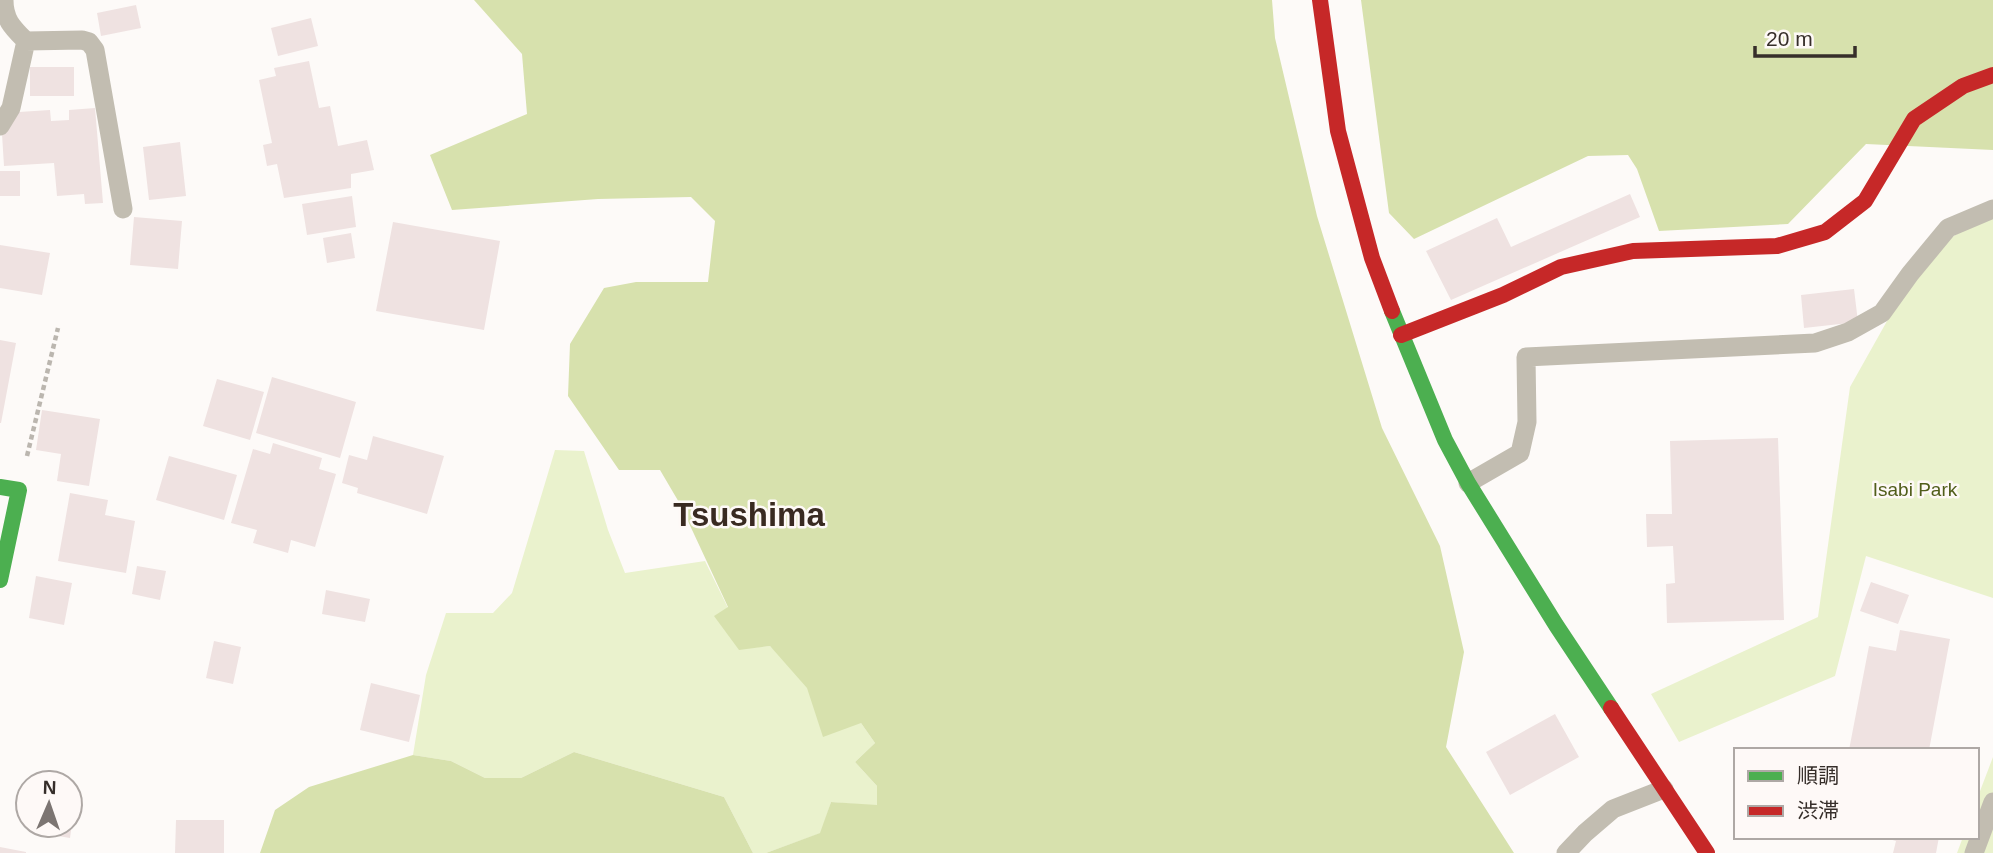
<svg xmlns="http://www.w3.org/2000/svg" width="1993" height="853" font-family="Arial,'Noto Sans JP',sans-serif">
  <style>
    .green { fill: #eaf2cd }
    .forest { fill: #d7e1ad }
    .building { fill: #efe2e1 }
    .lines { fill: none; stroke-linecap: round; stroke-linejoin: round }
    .path { stroke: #bbb6af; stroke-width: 4.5; stroke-dasharray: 5 3.5; stroke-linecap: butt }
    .lane { stroke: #c2bdb1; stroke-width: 19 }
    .fast { stroke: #4caf50; stroke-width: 16 }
    .jam { stroke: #c62828; stroke-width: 16 }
    .labels { text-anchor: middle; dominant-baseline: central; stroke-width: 5; stroke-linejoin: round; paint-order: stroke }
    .park-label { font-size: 19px; fill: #515e1b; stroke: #fef9f7 }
    .town-label { font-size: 33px; font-weight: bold; fill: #392a21; stroke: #fef9f7 }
  </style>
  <rect width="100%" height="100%" fill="#fdfaf8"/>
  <path class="green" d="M1993 215V598L1866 556 1835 676 1679 742 1651 694 1818 617 1850 387 1905 289 1949 239 1986 216Z
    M555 450 584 451 608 530 625 573 705 561 728 608 715 616 739 649 770 646 861 723 875 743 855 762 877 786V806L831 802 821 833 766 853H753L724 797 574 752 521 778H485L451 761 413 755 426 675 446 613H493L512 593Z
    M1993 757V853H1957L1963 837H1977V799Z"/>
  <path class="forest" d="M474 0H1272L1275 38 1317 216 1382 428 1440 546 1464 652 1446 747 1514 853H766L820 833 831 802 877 805V786L855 762 875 743 861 723 823 737 807 688 770 646 739 650 714 616 728 607 680 504 660 470H619L568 396 570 344 604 288 636 282H708L715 221 691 197 598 199 452 210 430 155 527 114 522 54Z
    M1361 0H1993V150L1866 144 1788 224 1659 231 1637 169 1628 155 1588 156 1414 239 1389 213Z
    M574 752 724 797 753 853H260L275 810 309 787 413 755 451 761 485 778H521Z"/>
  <path class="building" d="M136 5 141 28 101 36 97 13Z
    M311 18 318 46 278 56 271 28Z
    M309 61 319 108 330 106 338 146 367 140 374 170 351 174V188L284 198 277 164 267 166 263 145 272 143 259 80 276 76 274 68Z
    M30 67H74V96H30Z
    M95 108 103 203 85 204 84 194 57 196 54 163 4 166 2 134 19 112 50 110 51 121 69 120V110Z
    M180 142 186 196 149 200 143 147Z
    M0 171H20V196H0Z
    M1630 194 1640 217 1451 300 1426 251 1497 218 1511 247Z
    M352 196 356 227 307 235 302 204Z
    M134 217 182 221 178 269 130 265Z
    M393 222 500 241 484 330 376 311Z
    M351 233 355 258 327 263 323 238Z
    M0 245 50 253 42 295 0 288Z
    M1854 289 1858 322 1804 328 1801 295Z
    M0 340 16 343 1 423H0Z
    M272 377 356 402 340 458 256 433Z
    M217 379 264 392 250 440 203 426Z
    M42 410 100 419 89 486 57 481 61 454 36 450Z
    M373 436 444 456 427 514 357 493 358 488 342 483 349 455 367 460Z
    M1778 438 1784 620 1667 623 1666 584 1675 583 1673 546 1647 547 1646 514H1672L1670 441Z
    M273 443 322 458 319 469 336 474 315 547 291 540 288 553 253 543 257 530 231 523 253 449 270 454Z
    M169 456 237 475 224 520 156 500Z
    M70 493 108 500 105 515 135 521 126 573 58 561Z
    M137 566 166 571 160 600 132 594Z
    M36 576 72 583 64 625 29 618Z
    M1871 582 1909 595 1898 624 1860 611Z
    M326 590 370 599 365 622 322 614Z
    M1900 630 1950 639 1929 750H1849L1869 646 1896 651Z
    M214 641 241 647 233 684 206 678Z
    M371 683 420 695 409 742 360 730Z
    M1555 714 1579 757 1510 795 1486 752Z
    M70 794 76 795 70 838 28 831 29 825H70Z
    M176 820H224V853H175Z
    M1882 837H1939L1936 853H1893L1896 841Z
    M0 847 26 852V853H0Z"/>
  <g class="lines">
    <path class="path" d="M27 456 58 328"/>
    <path class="lane" d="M26 41 82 40 89 42 95 50 123 209
      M0 126 11 108 26 41C13 28 4 20 4 0
      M1468 483 1520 453 1527 422 1526 357 1815 343 1848 332 1882 313 1910 274 1948 228 1993 209
      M1566 853 1585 833 1613 809 1664 789
      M1974 853 1993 802"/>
    <path class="fast" d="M1392 311 1445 440 1468 483 1556 625 1611 708
      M0 487 19 490 0 580"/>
    <path class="jam" d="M1320 0 1338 131 1372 258 1392 311
      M1401 335 1503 295 1561 267 1633 251 1777 246 1825 232 1865 201 1914 119 1963 86 1993 75
      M1611 708 1707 853"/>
  </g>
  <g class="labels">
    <g class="park-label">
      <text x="1915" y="489">Isabi Park</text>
    </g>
    <g class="town-label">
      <text x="749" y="514">Tsushima</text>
    </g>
  </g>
  <rect x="1734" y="748" width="245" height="91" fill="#fef9f7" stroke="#aea8a5" stroke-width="2"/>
  <rect x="1748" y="771" width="35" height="10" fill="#4caf50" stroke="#aea8a5" stroke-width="2"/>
  <text x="1797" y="783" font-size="21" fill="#362e2a">順調</text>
  <rect x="1748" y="806" width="35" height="10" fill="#c62828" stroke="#aea8a5" stroke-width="2"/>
  <text x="1797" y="818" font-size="21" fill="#362e2a">渋滞</text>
  <g transform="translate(49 804) rotate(2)"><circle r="33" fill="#fef9f7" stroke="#aea8a5" stroke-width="2"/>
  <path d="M0-5L12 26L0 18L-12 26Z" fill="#7c7572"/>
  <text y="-10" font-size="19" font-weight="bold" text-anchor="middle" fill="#362e2a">N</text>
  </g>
  <path d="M1755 46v10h100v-10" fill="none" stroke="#362e2a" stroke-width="3.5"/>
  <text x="1766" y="46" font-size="21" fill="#362e2a" stroke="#fef9f7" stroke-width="5" paint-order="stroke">20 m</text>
</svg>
